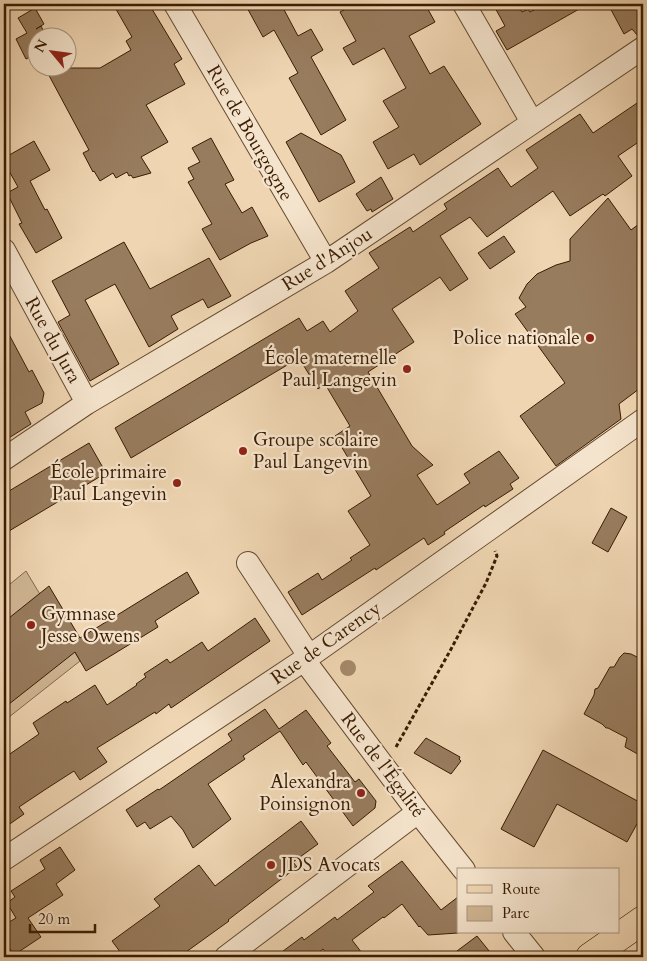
<svg xmlns="http://www.w3.org/2000/svg" width="647" height="961" font-family="Cardo,serif">
  <style>
    .green { fill: #d0b694; stroke: #84694b }
    .building { fill: #987c5e; stroke: #391c02 }
    .lines { fill: none; stroke-linecap: round; stroke-linejoin: round }
    .minor-casing { stroke: #664a2e; stroke-width: 24 }
    .major-casing { stroke: #391c02; stroke-width: 29 }
    .path { stroke: #391c02; stroke-width: 3; stroke-dasharray: 4 2.5; stroke-linecap: butt }
    .minor { stroke: #f5e4cd; stroke-width: 22 }
    .major { stroke: #efd5b2; stroke-width: 28 }
    .tree { fill: #a48969 }
    .poi-dot { fill: #8f2418; stroke: #f5e4cd; stroke-width: 2 }
    .labels { text-anchor: middle; dominant-baseline: central; stroke-width: 4.5; stroke-linejoin: round; paint-order: stroke }
    .street-label { font-size: 19px; fill: #391c02; stroke: #f5e4cd }
    .poi-label { font-size: 19px; fill: #391c02; stroke: #f5e4cd; text-anchor: end }
  </style>
  <rect width="100%" height="100%" fill="#efd5b2"/>
  <filter id="stains"><feTurbulence type="fractalNoise" baseFrequency=".004" numOctaves="4"/><feColorMatrix values="0 0 0 0 .2 0 0 0 0 .09 0 0 0 0 .02 0 0 0 .5 -.17"/></filter>
  <radialGradient id="worn" r=".72"><stop offset=".6" stop-color="#630" stop-opacity="0"/><stop offset="1" stop-color="#630" stop-opacity=".3"/></radialGradient>
  <path class="green" d="M26 571 80 661 4 721V589Z"/>
  <path class="building" d="M113 4H149L182 59 174 64 185 84 146 105 168 142 141 157 151 173 133 178 131 175 129 176 127 172 116 178 113 173 100 181 94 171 93 172 83 153 89 150 45 68H100L131 50 126 41 132 37Z
    M245 4H281L298 36 311 29 323 50 311 57 346 120 321 135 289 78 298 73 274 30 263 37Z
    M355 4H425L435 22 409 36 430 74 444 66 481 124 420 165 414 154 388 169 373 142 399 127 383 101 406 88 384 48 353 65 343 48 356 41 340 12Z
    M493 4H517L522 12 528 9 530 12 545 4H588L507 50 496 31 505 26Z
    M608 4H639L643 12V35L638 36 632 29 624 34Z
    M35 8 44 24 36 29 41 26 47 38H38V53L26 59 16 39 27 33 18 18Z
    M643 99V139L618 156 632 176 605 196 603 194 570 216 553 191 487 237 470 217 440 236 468 279 450 291 440 277 392 309 414 342 368 372 412 446 433 465 417 475 437 505 470 483 464 474 499 451 519 478 510 484 513 489 485 507 484 505 444 532 445 534 428 545 424 538 376 570 375 568 302 615 288 592 318 573 322 580 352 560 350 558 370 545 348 511 371 496 335 436 350 426 325 384 318 389 299 358 131 458 115 428 299 318 307 331 323 321 330 332 358 311 345 291 379 268 369 253 410 227 413 232 447 209 444 204 498 168 511 187 538 168 526 150 580 114 593 133Z
    M301 133 341 155 355 182 319 202 286 142Z
    M211 138 234 180 225 184 242 213 252 207 268 236 251 243 220 260 202 229 212 224 188 182 194 179 188 168 200 162 192 148Z
    M34 141 50 170 30 181 45 210 47 209 62 238 36 253 19 224 22 223 7 193 18 187 4 162V158Z
    M381 177 393 199 372 212 371 209 367 211 356 194Z
    M608 198 631 230 643 221V386L619 404 621 419 556 466 520 416 565 383 515 314 526 307 519 298 527 284 537 274 556 265 570 261V239Z
    M504 236 515 252 490 269 478 253Z
    M124 242 150 289 209 258 231 296 208 308 203 299 171 316 178 329 149 347 115 284 85 300 119 364 90 381 58 322 70 315 52 281Z
    M4 325 29 372 32 370 44 393 42 403 25 412 31 424 4 441Z
    M89 443 106 473 4 534V494Z
    M611 508 627 517 608 552 592 543Z
    M187 572 199 593 155 621 158 627 86 671 75 652 4 708V622L49 586 80 638Z
    M255 618 270 641 171 708 169 704 156 714 155 712 97 748 107 762 80 780 74 771 46 789 19 807 24 814 4 828V758L39 734 33 723 66 701 67 703 95 685 107 705 137 685 136 684 146 677 144 674 167 659 170 663 202 642 208 651Z
    M624 653 631 654 643 660V757L625 747 627 738 608 728H606L602 724 584 714 594 695 595 689 598 688 610 667H614L620 657Z
    M265 709 279 729 306 710 331 743 327 746 355 782 359 779 376 801 375 808 353 826 306 762 303 765 280 731 243 756 245 759 208 784 231 819 193 848 183 830 171 816 150 829 145 822 137 827 126 810 158 789 159 790 232 740 228 734Z
    M426 738 460 757 459 759 461 761 451 774 414 753Z
    M543 750 643 804V813L627 842 557 804 534 847 501 829Z
    M301 821 318 844 293 862 297 867 228 920 229 921 179 957H124L112 941 160 906 154 899 199 865 215 886Z
    M60 847 75 870 56 884 63 895 28 918 41 937 14 955 4 940V925L16 918 7 903 15 897 11 891 45 869 40 860Z
    M402 861 441 910 458 897V933L428 935 420 926 419 927 402 904 384 918 383 917 352 940 365 957H330L323 949 315 955 317 957H275L302 937 304 940 335 917 337 920 374 892 368 886Z
    M477 936 494 957H449Z"/>
  <g class="lines">
    <defs>
      <path id="minor" d="M175 4 326 262
        M464 4 532 122
        M4 250 87 403
        M4 459 87 403 326 262 643 48
        M248 563 309 656
        M304 660 418 812 464 870
        M4 859 304 660 643 420
        M514 932 534 957
        M226 957 418 812"/>
      <path id="major" d="M590 957 643 920"/>
    </defs>
    <use href="#minor" class="minor-casing"/>
    <use href="#major" class="major-casing"/>
    <path class="path" d="M396 747 450 651 486 583 497 556 495 551"/>
    <use href="#minor" class="minor"/>
    <use href="#major" class="major"/>
  </g>
  <circle class="tree" cx="348" cy="668" r="8"/>
  <g class="poi-dot">
    <circle cx="590" cy="338" r="5"/>
    <circle cx="407" cy="369" r="5"/>
    <circle cx="243" cy="451" r="5"/>
    <circle cx="177" cy="483" r="5"/>
    <circle cx="31" cy="625" r="5"/>
    <circle cx="361" cy="793" r="5"/>
    <circle cx="271" cy="865" r="5"/>
  </g>
  <g class="labels">
    <g class="street-label">
      <text transform="translate(250 133) rotate(60)">Rue de Bourgogne</text>
      <text transform="translate(327 259) rotate(-32)">Rue d'Anjou</text>
      <text transform="translate(53 340) rotate(61)">Rue du Jura</text>
      <text transform="translate(326 643) rotate(-35)">Rue de Carency</text>
      <text transform="translate(383 765) rotate(53)">Rue de l'Égalité</text>
    </g>
    <g class="poi-label">
      <text x="580" y="338">Police nationale</text>
      <text x="397" y="358">École maternelle<tspan x="397" dy="22">Paul Langevin</tspan></text>
      <text x="253" y="440" text-anchor="start">Groupe scolaire<tspan x="253" dy="22">Paul Langevin</tspan></text>
      <text x="167" y="472">École primaire<tspan x="167" dy="22">Paul Langevin</tspan></text>
      <text x="41" y="614" text-anchor="start">Gymnase<tspan x="41" dy="22">Jesse Owens</tspan></text>
      <text x="351" y="782">Alexandra<tspan x="351" dy="22">Poinsignon</tspan></text>
      <text x="281" y="865" text-anchor="start">JDS Avocats</text>
    </g>
  </g>
  <rect width="647" height="961" fill="none" stroke="#efd5b2" stroke-width="20"/>
  <rect x="5" y="5" width="637" height="951" fill="none" stroke="#391c02" stroke-width="2.5"/>
  <rect x="10" y="10" width="627" height="941" fill="none" stroke="#391c02"/>
  <rect x="457" y="868" width="162" height="65" fill="#f5e4cd" stroke="#aa947c"/>
  <rect x="467" y="885" width="25" height="8" fill="#efd5b2" stroke="#aa947c"/>
  <text x="502" y="894" font-size="15" fill="#391c02">Route</text>
  <rect x="467" y="906" width="25" height="15" fill="#d0b694" stroke="#aa947c"/>
  <text x="502" y="918" font-size="15" fill="#391c02">Parc</text>
  <g transform="translate(52 52) rotate(299)"><circle r="24" fill="#f5e4cd" stroke="#aa947c"/>
  <path d="M0-4L9 19L0 12L-9 19Z" fill="#8f2418"/>
  <text y="-8" font-size="14" font-weight="bold" text-anchor="middle" fill="#391c02">N</text>
  </g>
  <path d="M30 924v8h65v-8" fill="none" stroke="#391c02" stroke-width="2.5"/>
  <text x="38" y="924" font-size="15" fill="#391c02" stroke="#f5e4cd" stroke-width="4" paint-order="stroke">20 m</text>
  <rect width="100%" height="100%" filter="url(#stains)"/>
  <rect width="100%" height="100%" fill="url(#worn)"/>
</svg>
